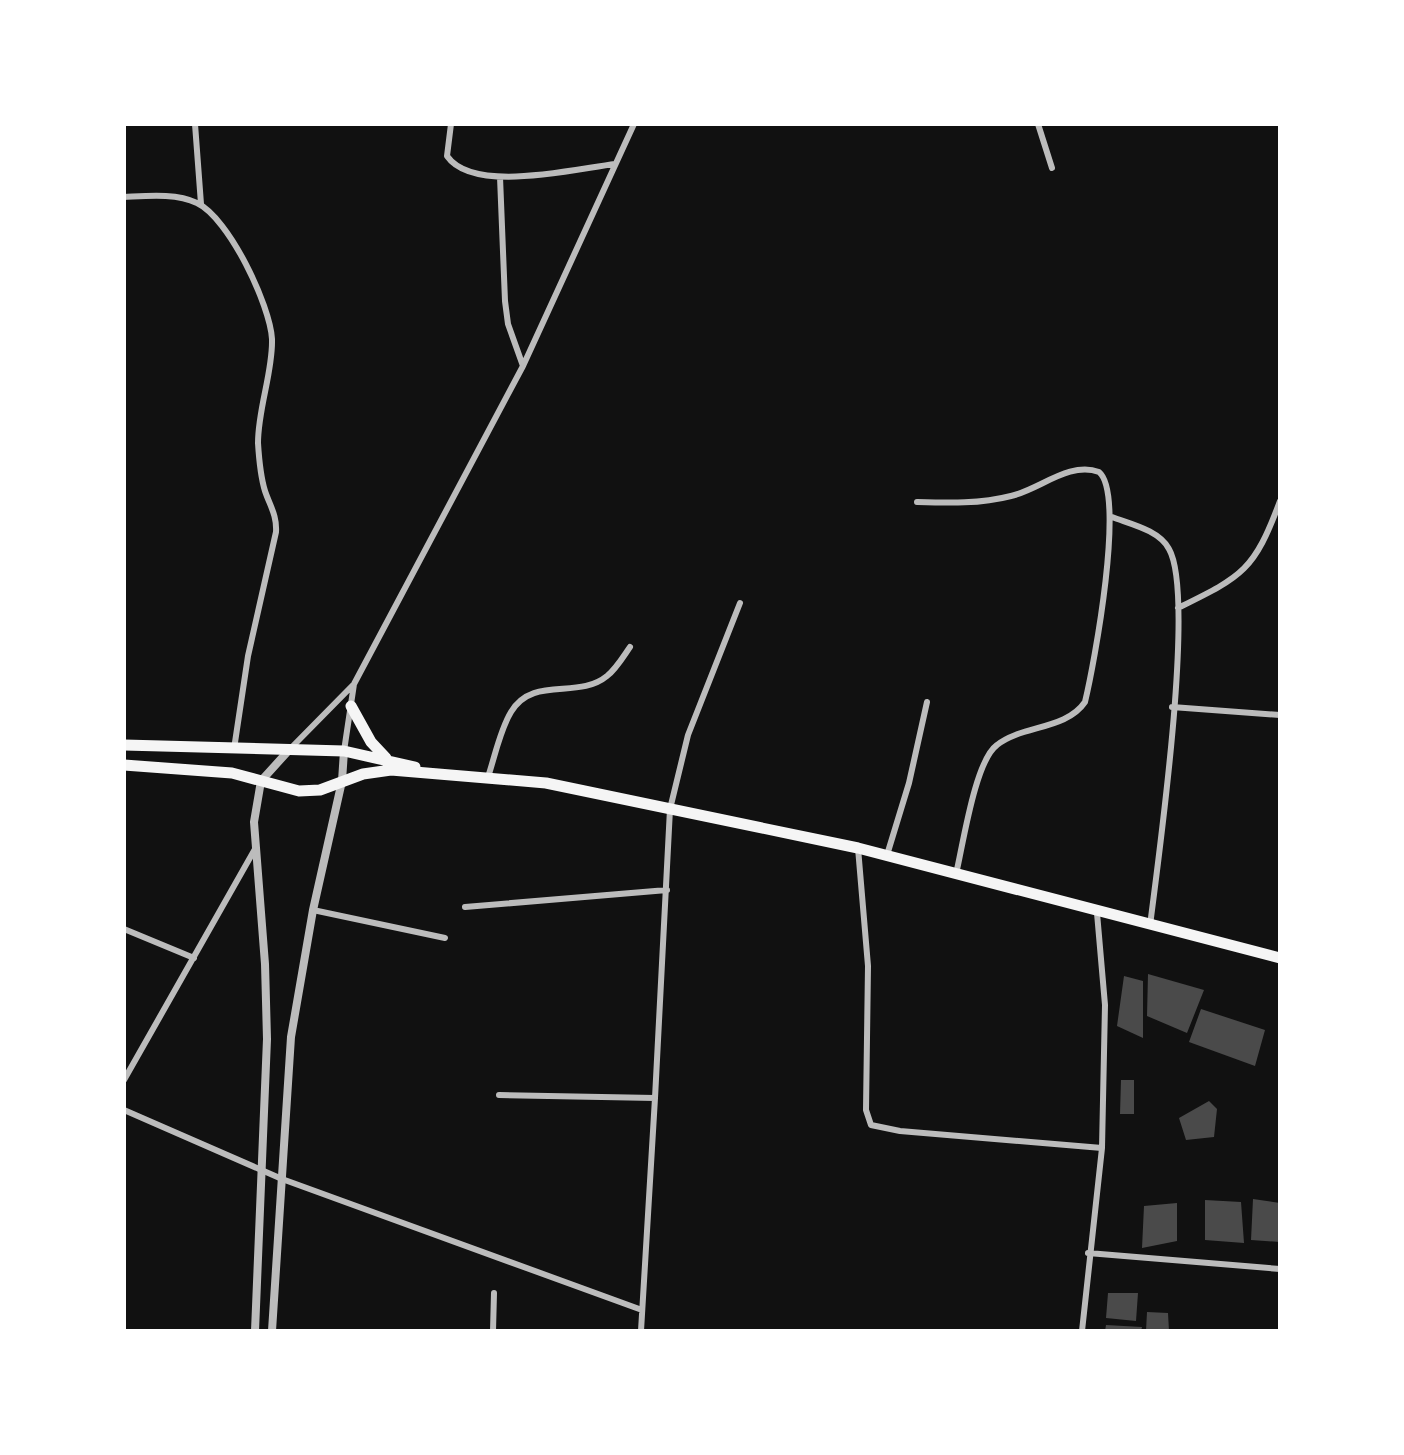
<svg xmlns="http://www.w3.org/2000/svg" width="1404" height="1455" font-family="'Open Sans',sans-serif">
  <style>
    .building { fill: #4a4a4a }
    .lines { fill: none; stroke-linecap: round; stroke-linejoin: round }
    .minor { stroke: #bcbcbc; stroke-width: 6 }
    .tertiary { stroke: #bcbcbc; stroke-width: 8 }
    .trunk { stroke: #f5f5f5; stroke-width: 11 }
  </style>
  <rect width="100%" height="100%" fill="#111"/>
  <path class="building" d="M1148 974 1204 990 1187 1033 1147 1016Z
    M1124 976 1143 981V1038L1117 1026Z
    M1201 1009 1265 1030 1255 1066 1189 1042Z
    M1121 1080H1134V1114H1120Z
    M1209 1101 1217 1109 1214 1137 1186 1140 1179 1118Z
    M1253 1199 1280 1203V1242L1251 1240Z
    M1205 1200 1241 1202 1244 1243 1205 1240Z
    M1177 1203V1241L1142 1248 1144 1206Z
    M1108 1293H1138L1136 1321 1106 1318Z
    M1147 1312 1168 1313 1169 1331H1146Z
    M1106 1325 1142 1327 1141 1331H1105Z"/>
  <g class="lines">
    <path class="minor" d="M195 124 201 204
      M451 124 447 156C473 194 574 169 615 164
      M1038 124 1052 168
      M500 177 505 301 508 324 523 366
      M124 197C147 196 176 193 197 203 229 218 270 305 272 339 273 372 258 408 258 443 259 459 260 475 265 491 270 506 277 515 276 532L248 656 234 749
      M917 502C949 503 980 504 1011 496 1039 490 1069 461 1099 472 1126 494 1094 665 1085 702 1066 730 1022 725 997 745 975 761 963 845 956 874
      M1112 517C1130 524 1159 530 1169 549 1196 596 1158 860 1150 926
      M1178 608C1243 576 1254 571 1280 501
      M1172 707 1280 715
      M291 748 354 684 523 366 634 124
      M344 751 354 684
      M488 777C495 756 500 730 511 712 533 675 578 700 607 676 616 669 623 657 630 647
      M858 848 868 966 866 1110 871 1125 900 1131 1102 1148
      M887 855 909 783 927 702
      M465 907 667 890
      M313 910 445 938
      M124 929 194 958
      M124 1080 255 849
      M499 1095 655 1098 670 809 688 735 740 603
      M124 1110 282 1179 642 1310
      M1088 1253 1280 1269
      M493 1331 494 1293
      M641 1331 655 1098
      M1082 1331 1102 1148 1105 1005 1097 913"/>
    <path class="tertiary" d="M255 1331 267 1039 265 964 254 822 261 781 290 749
      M272 1331 291 1037 313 910 342 781 344 751"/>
    <path class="trunk" d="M351 706 371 742 386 758
      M124 745 344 751 415 767
      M124 765 232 773 299 791 320 790 363 774 391 770 546 783 858 848 1280 958"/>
  </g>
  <rect width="1404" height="1455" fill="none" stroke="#ffffff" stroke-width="252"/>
</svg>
